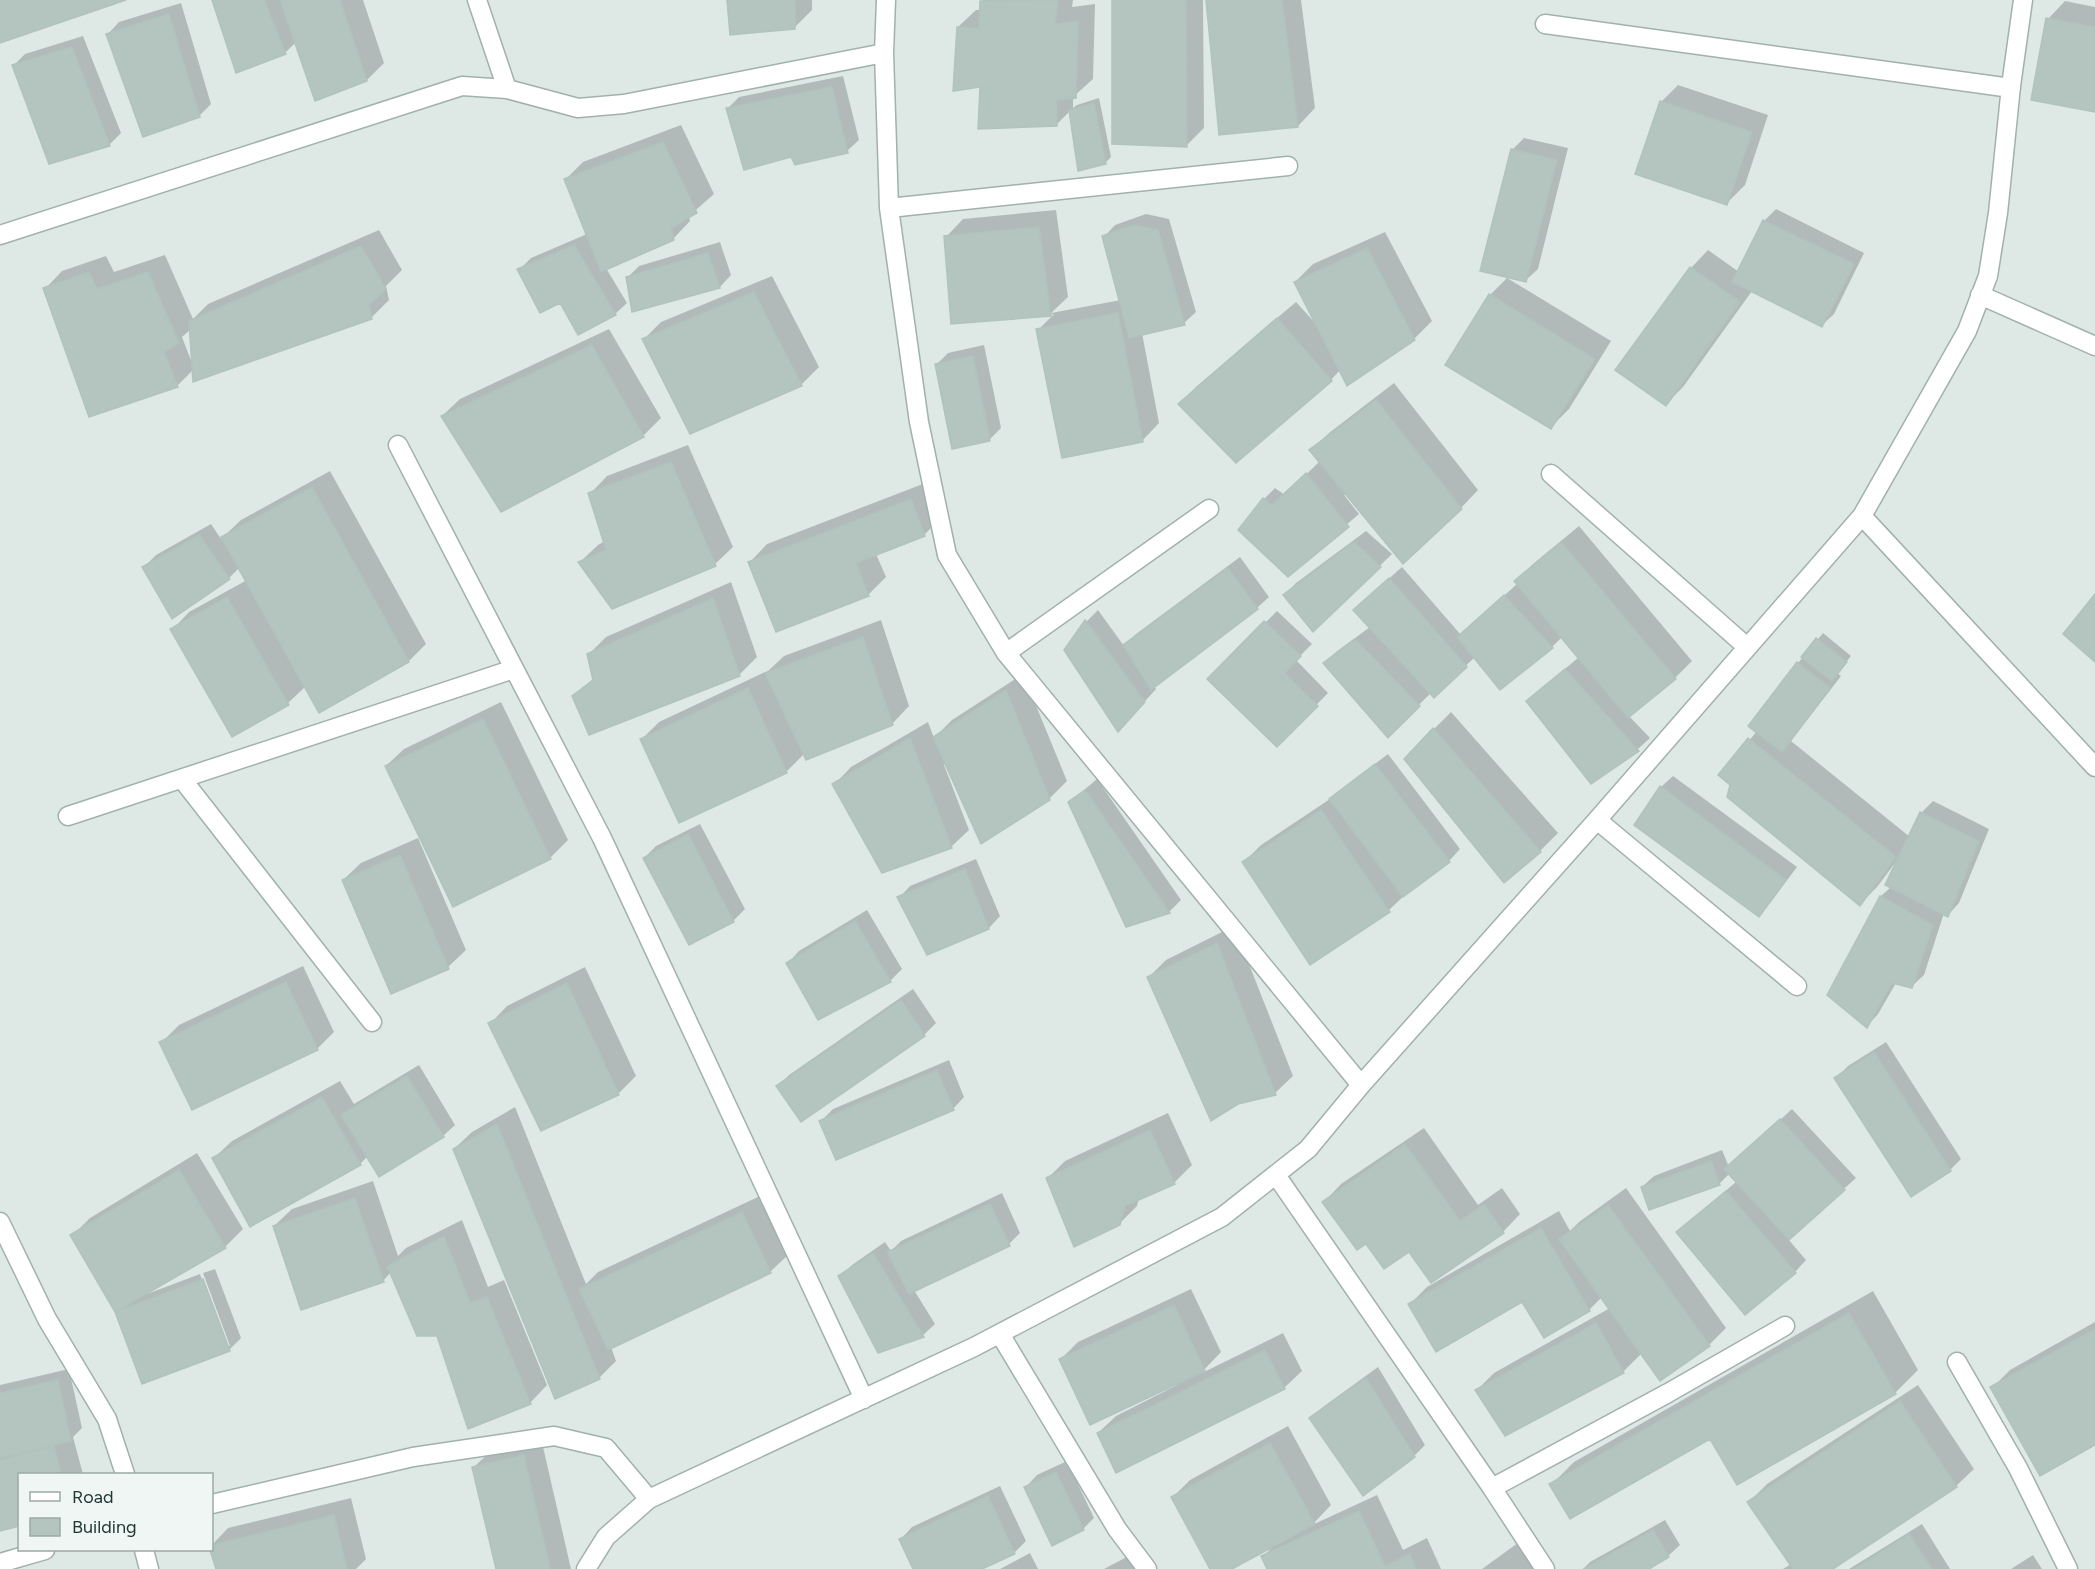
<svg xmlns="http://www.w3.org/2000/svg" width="2095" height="1569" font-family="Figtree,sans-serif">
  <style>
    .shadow { fill: #0003; fill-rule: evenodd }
    .building { fill: #b4c4bf; stroke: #b1c3bd; stroke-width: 1.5 }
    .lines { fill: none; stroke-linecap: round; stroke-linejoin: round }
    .lane-casing { stroke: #a1b1ad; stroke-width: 21 }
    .street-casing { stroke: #a1b1ad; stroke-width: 21 }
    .lane { stroke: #fff; stroke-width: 18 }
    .street { stroke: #fff; stroke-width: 18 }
  </style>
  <rect width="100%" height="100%" fill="#dee9e6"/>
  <path class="shadow" d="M213 0H363L384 63 367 80 296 42 285 53Z
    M728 0H812V10L794 28Z
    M983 0H1073L1072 7 1095 4 1093 79 1073 97V108L1077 105 1099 98 1111 157 1105 163 1071 110 1056 125 981 85 958 27 976 10H981Z
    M1114 0H1203L1204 128 1186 146Z
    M1208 0H1301L1315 108 1298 126Z
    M2065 1 2095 7V111L2048 19Z
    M181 3 211 104 200 115 144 135 108 34 119 22Z
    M83 36 121 133 109 145 14 65 25 54Z
    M843 76 859 140 847 151 792 156 727 109 739 97Z
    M1678 85 1768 115 1745 185 1727 203 1661 102Z
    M681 125 714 194 689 216 690 221 673 239 606 268 627 303 615 314 561 301 519 270 531 258 587 234 565 180 583 162Z
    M1524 138 1568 148 1538 269 1526 280 1482 270 1513 149Z
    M1776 209 1864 253 1834 314 1822 325 1752 291 1683 387 1665 405 1691 268 1708 250 1739 272 1764 221Z
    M1056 210 1068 297 1051 313 1121 300 1104 237 1115 225 1146 214 1169 219 1196 312 1184 323 1142 333 1159 423 1142 441 1038 330 1054 314 953 323 946 237 963 219Z
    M379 230 402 270 386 286 389 300 371 318 194 369 177 386 45 289 62 271 106 256 114 272 165 255 193 319 208 304ZM191 329 192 363 182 337Z
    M1385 232 1432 321 1414 339 1347 384 1340 370 1331 380 1180 404 1197 386 1296 302 1317 325 1295 282 1313 264Z
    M720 242 731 275 720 287 633 310 628 277 639 266Z
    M772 276 819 367 801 385 644 339 661 322Z
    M1507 278 1611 341 1569 409 1551 427 1490 295Z
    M609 329 661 418 643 436 502 510 442 416 460 399Z
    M984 345 1001 428 989 440 937 364 948 353Z
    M1394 383 1478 490 1461 508 1347 494 1344 495 1359 514 1288 575 1264 499 1275 488 1285 495 1320 461 1311 451 1329 433Z
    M688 445 733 547 715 564 580 562 598 545 605 541 590 494 607 476Z
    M330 471 426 644 409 661 319 711 306 686 288 703 172 630 189 612 247 580 240 567 229 578 144 567 156 555 211 524 221 539 241 520Z
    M928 482 941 518 924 535 876 554 886 577 868 595 750 562 767 544Z
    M1579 526 1692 661 1675 678 1629 716 1650 738 1638 749 1592 782 1540 690 1579 657 1562 637 1552 647 1475 657 1434 696 1431 693 1388 735 1325 663 1336 652 1370 627 1366 599 1402 567 1461 635 1518 583 1516 581 1533 564Z
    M1366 531 1392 554 1314 630 1285 595 1296 583Z
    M1240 557 1269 597 1257 608 1154 686 1156 689 1129 719 1066 650 1087 621 1098 610 1124 646 1136 634Z
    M731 582 757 657 739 675 574 697 594 678 588 655 606 637Z
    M1277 611 1312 644 1296 660 1328 693 1277 745 1209 679Z
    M881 620 909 706 892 724 804 754 786 772 642 739 659 722 765 672 766 673 784 656Z
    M1823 633 1851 656 1837 673 1841 676 1791 741 1910 837 1921 813 1933 801 1989 829 1959 903 1948 915 1944 913 1924 975 1912 986 1896 983 1878 1014 1867 1026 1829 994 1881 896 1891 887 1898 859 1877 887 1860 904 1721 775 1757 731 1798 663Z
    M1023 674 1067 781 1049 799 947 764 944 765 969 830 951 847 834 785 851 767 928 722 934 738 952 720Z
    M501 702 568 840 550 858 386 766 404 749Z
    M1451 712 1558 833 1540 851 1504 880 1434 729Z
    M1388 754 1460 849 1449 861 1407 893 1389 910 1244 862 1261 845 1333 797 1343 788Z
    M1673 776 1797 867 1770 903 1759 915 1661 787Z
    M1097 779 1181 900 1169 912 1127 925 1070 802Z
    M700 824 745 909 733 921 690 943 644 858 656 846Z
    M418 838 466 950 448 967 391 992 343 880 361 863Z
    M976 859 1000 916 989 928 899 898 910 886Z
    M867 910 902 969 890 981 788 963 799 951Z
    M1234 926 1293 1076 1275 1093 1148 978 1166 960Z
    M303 966 334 1032 317 1049 161 1043 179 1025Z
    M585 967 636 1076 618 1094 490 1024 507 1006Z
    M913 989 936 1023 924 1035 802 1120 778 1086 789 1075Z
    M1886 1042 1961 1159 1950 1170 1836 1078 1848 1066Z
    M949 1060 964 1097 953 1109 821 1121 833 1109Z
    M419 1065 455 1125 443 1136 368 1156 360 1164 214 1158 232 1141 340 1081 354 1104Z
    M515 1107 586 1284 598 1272 760 1196 788 1255 770 1272 611 1347 616 1361 599 1378 454 1149 472 1132Z
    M1792 1109 1856 1178 1788 1239 1806 1260 1795 1272 1678 1232 1737 1181 1730 1173 1719 1184 1642 1187 1654 1176 1722 1150 1729 1167Z
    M1168 1113 1192 1165 1174 1183 1139 1198 1137 1206 1119 1224 1048 1178 1065 1161Z
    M1424 1128 1478 1205 1502 1188 1520 1214 1503 1232 1410 1250 1367 1242 1324 1202 1341 1184Z
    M197 1153 243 1229 225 1247 147 1292V1294L200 1274 226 1346H230L203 1273 215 1269 241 1338 229 1350 142 1382 117 1311 72 1236 90 1218Z
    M373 1181 398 1256 406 1248 462 1220 488 1287 504 1280 547 1385 530 1403 438 1334 391 1272 383 1281 274 1226 292 1209Z
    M1626 1188 1726 1328 1709 1345 1642 1353 1623 1372 1477 1390 1494 1373 1610 1308 1602 1297 1589 1310 1523 1300 1410 1304 1427 1287 1559 1211 1570 1231 1579 1222Z
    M1002 1193 1020 1233 1009 1244 914 1290 935 1324 923 1335 879 1351 840 1277 852 1265 885 1242 891 1251 901 1241Z
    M1191 1289 1221 1352 1200 1374 1283 1333 1302 1371 1284 1388 1098 1433 1116 1416 1177 1385 1176 1383 1061 1359 1078 1342Z
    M1873 1291 1918 1370 1895 1393 1737 1483 1710 1437 1551 1485 1574 1462Z
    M2095 1322V1443L1992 1388 2010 1370Z
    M1378 1367 1425 1445 1414 1456 1311 1418 1323 1407Z
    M69 1369 82 1428 73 1437 83 1474H20L0 1529V1385Z
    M1918 1385 1974 1469 1956 1486 1831 1569H1783L1791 1564 1749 1502 1767 1484Z
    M1288 1426 1331 1505 1312 1525 1377 1495 1403 1550 1427 1538 1441 1569H1269L1263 1557 1275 1544 1229 1569H1212L1172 1498 1190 1480Z
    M541 1438 571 1569H497L474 1467 492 1450Z
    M1067 1461 1094 1518 1083 1529 1026 1487 1037 1475Z
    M1000 1486 1026 1541 1014 1553 979 1569H915L901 1539 912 1527Z
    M351 1498 366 1559 356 1569H217L212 1545 228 1528Z
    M1665 1520 1680 1545 1668 1556 1646 1569H1583L1590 1562Z
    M1922 1524 1950 1569H1849Z
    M1522 1540 1541 1569H1482Z
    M1142 1549 1152 1569H1104Z
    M1030 1553 1038 1569H1000Z
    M2033 1555 2042 1569H2011Z"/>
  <path class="building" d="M0 0H126L0 43Z
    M212 0H264L286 54 236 73Z
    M280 0H340L367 81 315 101Z
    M727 0H795V29L730 35Z
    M1058 0 1055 24 1078 21 1076 98 1056 100 1057 126 978 129 980 87 953 91 957 27 979 28 980 1Z
    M1112 0H1186L1187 147 1112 144Z
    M1206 0H1282L1298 127 1219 135Z
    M169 14 200 117 143 137 106 34Z
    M2046 18 2095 27V112L2031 100Z
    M72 47 110 146 49 164 12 65Z
    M832 87 848 153 795 165 791 157 744 170 726 108Z
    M1660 101 1752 132 1727 205 1635 174Z
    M1094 103 1106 164 1078 171 1069 110Z
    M663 142 697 213 671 228 674 240 601 272 564 179Z
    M1511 149 1557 160 1526 282 1480 271Z
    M1763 220 1854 264 1822 327 1732 282Z
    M1133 225 1158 230 1185 325 1129 338 1102 236Z
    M1039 227 1051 316 951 324 944 236Z
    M574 245 616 315 578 335 560 303 540 313 517 269Z
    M361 246 386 289 369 305 372 319 193 382 189 321Z
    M1367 248 1415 340 1347 386 1294 282Z
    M708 253 720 288 632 312 626 277Z
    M1690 267 1740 302 1666 406 1615 370Z
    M89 272 97 289 148 272 179 343 164 352 178 387 89 417 43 288Z
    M754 292 802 386 690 434 642 339Z
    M1489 294 1595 359 1551 429 1445 365Z
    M1118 313 1143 442 1062 458 1036 329Z
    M1277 318 1332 381 1236 463 1178 404Z
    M592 345 644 437 501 512 441 416Z
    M973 356 990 441 952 449 935 364Z
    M1376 400 1462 509 1403 564 1309 450Z
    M671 462 716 566 612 609 578 562 606 550 588 493Z
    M1306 473 1349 527 1288 577 1238 530 1263 498 1272 505Z
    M312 487 409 662 319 713 221 537Z
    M911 499 925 536 856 563 869 596 776 632 748 562Z
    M199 535 230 579 172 619 142 567Z
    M1354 542 1381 567 1313 632 1283 595Z
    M1561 542 1676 679 1628 718 1514 581Z
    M1228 568 1258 609 1151 690 1123 645Z
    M1389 578 1467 667 1434 698 1353 610Z
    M2095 594V662L2063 634Z
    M1504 595 1553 648 1500 690 1457 637Z
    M227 597 289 705 232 737 170 629Z
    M713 598 740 676 589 735 572 696 593 680 587 654Z
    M1085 620 1145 702 1118 732 1064 650Z
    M1264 621 1301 656 1285 673 1318 706 1277 747 1207 679Z
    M863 637 893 725 806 760 765 673Z
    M1816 638 1847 662 1832 681 1801 657Z
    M1355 639 1420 706 1388 738 1323 663Z
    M1797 662 1830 688 1782 752 1748 726Z
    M1565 669 1639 751 1591 784 1526 701Z
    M748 688 787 773 679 823 640 739Z
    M1006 690 1050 800 981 844 933 737Z
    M483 719 551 859 453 907 385 766Z
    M1433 728 1541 852 1504 883 1404 759Z
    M910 738 952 848 882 873 832 784Z
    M1748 738 1896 857 1860 906 1727 797 1730 785 1718 775Z
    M1375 764 1450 862 1403 897 1329 799Z
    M1660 786 1786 880 1759 917 1634 825Z
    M1085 790 1170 913 1126 927 1068 802Z
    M1321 810 1390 912 1310 965 1242 862Z
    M1920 812 1979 841 1948 917 1885 885Z
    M688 834 734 922 689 945 643 858Z
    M400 855 449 969 391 994 342 880Z
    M965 869 989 929 927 955 897 897Z
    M1880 896 1933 925 1912 988 1892 983 1867 1028 1827 995Z
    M855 921 891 982 818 1020 786 963Z
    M1217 943 1276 1095 1238 1104 1211 1121 1147 977Z
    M286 982 318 1050 192 1110 159 1042Z
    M567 983 619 1095 541 1131 488 1023Z
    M901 1000 925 1036 801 1122 776 1086Z
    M1874 1052 1951 1171 1911 1197 1834 1078Z
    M937 1070 954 1110 836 1160 819 1121Z
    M407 1076 444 1137 379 1177 341 1115Z
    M322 1097 361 1165 250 1227 212 1158Z
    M1780 1119 1845 1190 1789 1240 1724 1169Z
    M497 1124 600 1379 555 1399 453 1149Z
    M1150 1130 1175 1184 1125 1206 1120 1225 1074 1247 1046 1178Z
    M1405 1144 1460 1221 1484 1204 1504 1233 1431 1283 1409 1252 1384 1269 1366 1244 1357 1250 1322 1202Z
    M1711 1161 1720 1185 1649 1210 1641 1187Z
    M179 1170 226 1248 115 1312 70 1235Z
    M1726 1191 1796 1273 1745 1315 1676 1232Z
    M355 1198 384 1282 301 1310 273 1226Z
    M990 1204 1010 1246 909 1294 887 1252Z
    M1608 1205 1710 1346 1660 1381 1559 1239Z
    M742 1212 771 1273 608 1350 579 1289Z
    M1541 1228 1590 1311 1544 1338 1522 1302 1436 1352 1408 1304Z
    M444 1236 470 1303 487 1297 531 1404 468 1429 437 1336H417L387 1266Z
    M873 1253 924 1337 878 1353 838 1276Z
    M203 1279 230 1351 142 1384 115 1312Z
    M1174 1305 1205 1371 1090 1425 1059 1359Z
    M1849 1313 1896 1394 1737 1485 1710 1439 1570 1519 1549 1484Z
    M1596 1323 1624 1373 1505 1436 1475 1390Z
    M2095 1329V1445L2040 1476 1990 1387Z
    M1265 1350 1285 1389 1116 1473 1097 1433Z
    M1366 1378 1415 1457 1363 1496 1309 1418Z
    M58 1380 71 1441 0 1458V1393Z
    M1900 1401 1957 1487 1833 1569H1793L1747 1502Z
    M1270 1443 1315 1524 1232 1569H1210L1171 1497Z
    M54 1446 61 1474H20V1526L0 1531V1460Z
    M524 1455 550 1569H496L472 1467Z
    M1056 1472 1084 1530 1052 1546 1024 1487Z
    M988 1496 1015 1554 982 1569H913L899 1539Z
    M1359 1511 1385 1566 1410 1554 1416 1569H1267L1261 1556Z
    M334 1515 347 1569H216L210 1550 212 1545Z
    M1653 1530 1669 1557 1649 1569H1584Z
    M1909 1534 1932 1569H1854Z"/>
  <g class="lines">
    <defs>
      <path id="lane" d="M1551 474 1747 647
        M1006 653 1209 509"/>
      <path id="street" d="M477 0 507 89
        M886 0 884 53 889 208 919 422 947 555 1006 653 1361 1085
        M2023 0 2011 86 1998 213 1988 276 1967 331 1862 516 2095 767
        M1545 24 2011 88
        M889 208 1288 166
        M0 235 462 86 507 89 578 108 624 104 884 53
        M1980 295 2095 346
        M398 445 602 838 864 1399
        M182 779 372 1022
        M68 816 514 669
        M1597 820 1797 986
        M1276 1175 1492 1488 1545 1569
        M0 1222 47 1319 107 1419 125 1474
        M1000 1334 1117 1529 1147 1569
        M1957 1362 2018 1468 2068 1569
        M1492 1488 1668 1393 1785 1326
        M212 1504 413 1457 554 1436 606 1448 649 1499
        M144 1550 149 1569
        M0 1563 45 1550
        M586 1569 606 1537 649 1499 974 1347 1222 1217 1308 1149 1361 1085 1597 820 1862 516"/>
    </defs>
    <use href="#lane" class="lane-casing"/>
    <use href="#street" class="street-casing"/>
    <use href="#lane" class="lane"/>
    <use href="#street" class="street"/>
  </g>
  <rect x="18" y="1473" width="195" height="78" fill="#eff6f3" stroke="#9caaa7" stroke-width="1.5"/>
  <rect x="30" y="1492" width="30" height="9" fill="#ffffff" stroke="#9caaa7" stroke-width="1.5"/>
  <text x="72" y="1503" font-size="18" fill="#203935">Road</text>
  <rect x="30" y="1518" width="30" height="18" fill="#b4c4bf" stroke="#9caaa7" stroke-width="1.5"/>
  <text x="72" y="1533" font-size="18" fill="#203935">Building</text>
</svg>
